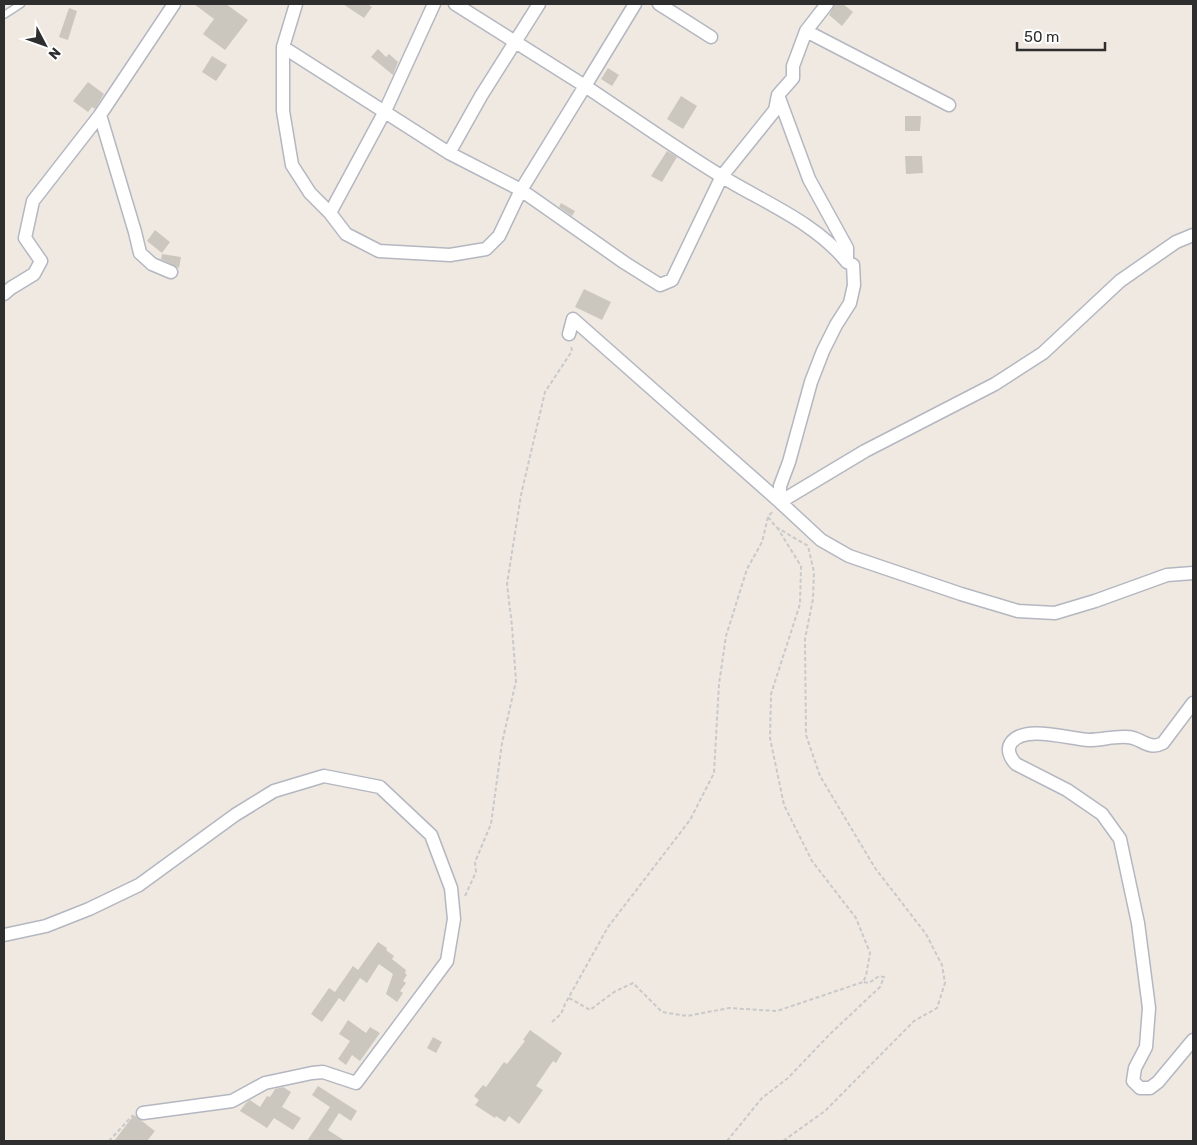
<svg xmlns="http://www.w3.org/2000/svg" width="1197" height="1145" font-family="Rubik,sans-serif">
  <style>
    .building { fill: #cbc7bf }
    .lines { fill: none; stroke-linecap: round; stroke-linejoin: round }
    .service-casing { stroke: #b4b7c1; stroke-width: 9 }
    .minor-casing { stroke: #b4b7c1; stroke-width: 15 }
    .path { stroke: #c9c9c9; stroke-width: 2; stroke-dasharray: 4 2.5; stroke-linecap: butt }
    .service { stroke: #fff; stroke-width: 6 }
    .minor { stroke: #fff; stroke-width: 12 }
  </style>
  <rect width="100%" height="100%" fill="#efe9e1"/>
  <path class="building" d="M194 4H226L248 20 225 50 203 34 214 19Z
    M343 4H367L372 7 364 18Z
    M835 4H843L853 12 842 26 829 15Z
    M69 8 77 11 68 40 59 37Z
    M378 49 386 57 389 54 398 62 393 75 371 57Z
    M212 56 227 65 216 81 202 72Z
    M608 68 619 75 612 86 601 79Z
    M88 82 104 94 95 109 92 107 88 112 73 101Z
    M681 96 697 106 683 129 667 119Z
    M905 116H921L920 131H905Z
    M667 151 677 157 662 182 651 176Z
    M905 156H922L923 173 906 174Z
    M561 203 575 211 572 216 559 207Z
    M155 230 170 242 162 253 147 241Z
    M162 254 181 257 179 268 161 259Z
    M584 289 611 302 602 320 575 307Z
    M378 942 387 948 386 950 394 956 392 959 406 970 405 973 407 975 403 981 406 983 400 991 403 993 397 1002 386 994 393 974 379 964 367 983 360 978 344 1002 339 998 322 1022 311 1014 329 988 335 992 353 966 358 970Z
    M348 1020 366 1033 370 1027 380 1033 360 1061 352 1055 346 1065 338 1059 350 1041 339 1034Z
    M530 1030 562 1053 556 1063 553 1061 536 1086 543 1090 519 1124 509 1116 505 1122 496 1116 495 1118 475 1105 479 1100 474 1096 483 1085 486 1087 504 1062 507 1064 525 1041 523 1040Z
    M433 1037 442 1042 436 1053 427 1048Z
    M318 1086 357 1111 351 1121 339 1113 328 1130 345 1141H307L330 1107 312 1095Z
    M283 1087 291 1092 282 1107 301 1118 293 1130 274 1118 267 1128 240 1111 246 1103 250 1100 260 1107 267 1096 270 1097 275 1089Z
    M134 1115 155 1131 147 1141H114Z"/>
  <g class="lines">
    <defs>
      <path id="service" d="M4 15 21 4"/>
      <path id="minor" d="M296 4 283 47V111L292 165 310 193 330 213 346 234 379 251 450 255 486 249 499 236 521 190 585 86 455 4
        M635 4 585 86C630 116 675 148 721 176 763 202 815 222 847 262
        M659 4 711 37
        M806 31 949 105
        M283 47 449 153 521 190 625 263 660 285 672 280 722 176 775 110 778 95 793 78V66L806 31 827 4
        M778 95 809 179 847 248V262L853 265 854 285 850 303 836 325 823 351 811 382 789 462 780 486V502
        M100 115 135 232 140 253 152 264 171 272
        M449 153 481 96 539 4
        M330 213 385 111 434 4
        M4 294 11 288 34 274 41 261 25 238 33 201 100 115 174 4
        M569 334 573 319 780 502 821 540 849 556 961 594 1018 611 1055 613 1095 601 1167 575 1193 573
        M780 502 865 451 995 384 1043 353 1120 281 1176 242 1193 235
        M1193 703 1163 743C1148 751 1141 737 1127 737 1114 736 1101 740 1089 740 1069 739 1024 724 1011 743 1006 750 1011 759 1016 764L1067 790 1102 814 1120 839 1138 923 1149 1008 1146 1047 1135 1068 1133 1081 1140 1088H1150L1158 1082 1193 1040
        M4 935 46 926 89 909 139 885 235 815 274 791 324 776 380 787 431 835 451 888 454 919 447 961 356 1083 323 1072 312 1073 265 1083 232 1101 143 1113"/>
    </defs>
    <use href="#service" class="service-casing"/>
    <use href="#minor" class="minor-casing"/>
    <path class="path" d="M768 517 776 527 808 546 814 572 813 599 805 639 806 735 820 776 875 868 926 934 942 965 945 983 937 1008 914 1021 825 1111 783 1141
      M465 896 476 872 475 862 491 824 502 743 516 681 512 626 507 584 521 495 545 392 572 351 571 346
      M569 998 590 1010 614 992 633 983 662 1012 687 1016 729 1008 777 1011 863 982
      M552 1022 561 1014 565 1004 608 927 690 820 714 773 719 684 726 636 747 569 762 542 768 517 772 512
      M109 1141 133 1115
      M727 1141 762 1098 788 1078 830 1034 880 987 884 977 879 976 869 983 863 982 866 976 870 953 856 918 812 861 784 805 770 738 771 694 800 604 801 566 778 529"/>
    <use href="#service" class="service"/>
    <use href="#minor" class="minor"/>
  </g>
  <rect width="1197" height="1145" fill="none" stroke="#2e2e2e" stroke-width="10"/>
  <g transform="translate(45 45) rotate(131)" stroke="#ffffff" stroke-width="4" paint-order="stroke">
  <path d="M0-4L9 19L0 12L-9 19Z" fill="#2e2e2e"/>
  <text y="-8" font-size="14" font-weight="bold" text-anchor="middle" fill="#2e2e2e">N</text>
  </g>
  <path d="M1017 42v8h88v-8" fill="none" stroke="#2e2e2e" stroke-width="2.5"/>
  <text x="1024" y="42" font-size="15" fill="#2e2e2e" stroke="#ffffff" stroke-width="4" paint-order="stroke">50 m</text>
</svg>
